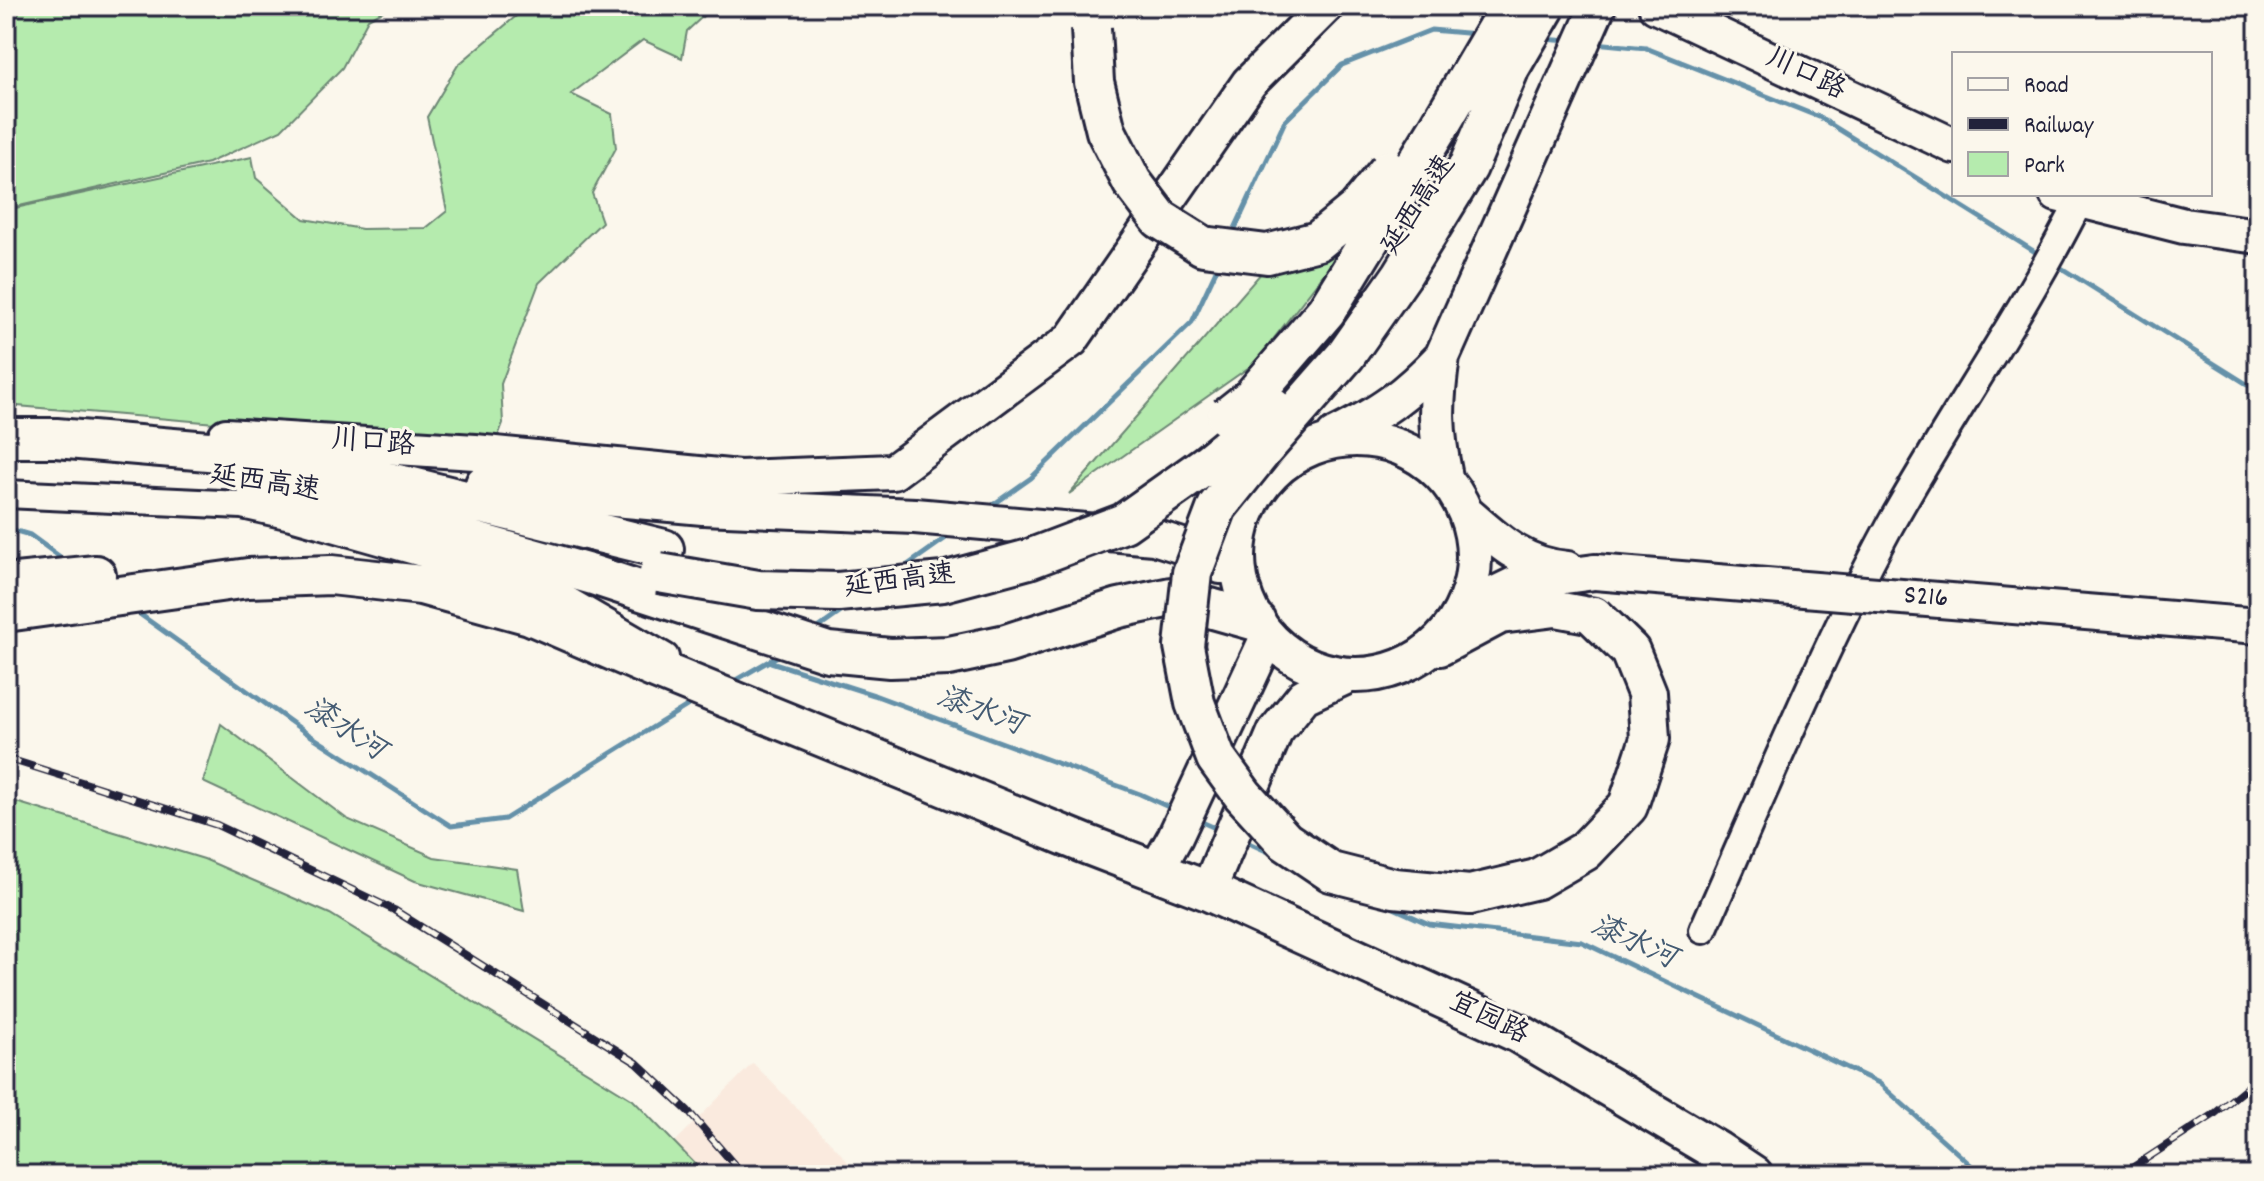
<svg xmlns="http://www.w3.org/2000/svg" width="2264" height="1181" font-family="Dekko,'LXGW WenKai TC',sans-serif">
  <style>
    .built { fill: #faeade }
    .green { fill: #b5ebae; stroke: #6c8674; stroke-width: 2 }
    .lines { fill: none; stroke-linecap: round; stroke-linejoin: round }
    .stream { stroke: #6591a9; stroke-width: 5 }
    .minor-casing { stroke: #22223b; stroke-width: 32 }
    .major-casing { stroke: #22223b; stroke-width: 40 }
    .highway-casing { stroke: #22223b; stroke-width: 44 }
    .minor { stroke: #fbf7ec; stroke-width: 26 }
    .major { stroke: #fbf7ec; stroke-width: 34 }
    .highway { stroke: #fbf7ec; stroke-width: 38 }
    .rail-casing { stroke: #22223b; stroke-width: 8 }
    .rail { stroke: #fbf7ec; stroke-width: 5; stroke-dasharray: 15; stroke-linecap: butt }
    .major-bridge-casing { stroke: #22223b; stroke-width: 40; stroke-linecap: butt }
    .highway-bridge-casing { stroke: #22223b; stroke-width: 44; stroke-linecap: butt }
    .major-bridge { stroke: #fbf7ec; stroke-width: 34 }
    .highway-bridge { stroke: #fbf7ec; stroke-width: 38 }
    .labels { text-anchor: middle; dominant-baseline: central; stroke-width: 6; stroke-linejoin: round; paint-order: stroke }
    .street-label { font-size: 28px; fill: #22223b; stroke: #fbf7ec }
    .water-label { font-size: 30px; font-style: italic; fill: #435a72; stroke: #fbf7ec }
  </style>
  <rect width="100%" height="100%" fill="#fbf7ec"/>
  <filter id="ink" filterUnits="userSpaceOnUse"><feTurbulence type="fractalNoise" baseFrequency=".0125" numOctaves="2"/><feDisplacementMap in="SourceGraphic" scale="16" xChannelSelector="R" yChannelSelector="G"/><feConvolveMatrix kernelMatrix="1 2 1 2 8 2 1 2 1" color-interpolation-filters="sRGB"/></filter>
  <g filter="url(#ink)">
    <path class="built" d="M753 1063 836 1148 859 1175H701L672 1145Z"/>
    <path class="green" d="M6 6 174 12 219 6H392L368 19 342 68 281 130 208 163 6 209Z
      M528 6H714L687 31 682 58 643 40 571 94 612 114 616 148 592 193 602 222 539 283 501 384 503 423 494 447 6 405V210L252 157 256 178 304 219 362 229 426 228 447 211 427 117 458 65Z
      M1370 214 1255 363 1069 494 1275 257Z
      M221 724 347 819 434 857 517 869 524 911 415 881 203 782Z
      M6 799 204 859 330 914 633 1100 706 1175H6Z"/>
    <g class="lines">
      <path class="stream" d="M1543 39 1569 41
        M1595 43 1646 48 1819 117 2040 255
        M1231 237 1285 121 1342 65 1431 30 1477 34
        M2055 264 2258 391
        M987 509 1031 478 1192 322 1219 264
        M6 528 30 535 67 562
        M902 569 953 533
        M134 610 305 732 451 826 505 819 695 701
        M814 631 848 607
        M771 662 874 695 1140 794 1175 810
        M729 684 783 653
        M1195 819 1222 831
        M1242 840 1273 854
        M1385 904 1429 924 1582 942 1879 1083 1982 1175"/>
      <defs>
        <path id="minor" d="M6 494 242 505 291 516 546 588 665 657
          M1703 930C1763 795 1819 657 1889 527 1950 417 2023 314 2079 202"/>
        <path id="major" d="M1656 6 1954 146
          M2057 194 2184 226 2258 236
          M226 436 475 452 739 478 893 472 1071 340 1249 83 1326 6
          M1334 436C1382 412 1405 396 1442 357
          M1238 557a118 118 0 1 1 236 0a118 118 0 1 1-236 0Z
          M1445 477C1435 429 1435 406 1442 357L1598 6
          M582 496 703 507 915 516 1154 537 1179 545 1221 566
          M1467 514C1499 542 1523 565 1567 569
          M1465 618 1487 598 1520 582 1595 572
          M1440 648 1500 616 1556 609 1594 616
          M1157 869 1175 837 1268 637
          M1208 891 1275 732 1304 696 1347 676"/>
        <path id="highway" d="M6 438H56L255 455 408 486 664 549
          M252 479 593 575 828 652 890 658 949 656 1006 644 1119 608 1171 597 1256 621
          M485 484 582 496
          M6 584 96 575
          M6 612 248 578 331 575 421 585 530 615 653 668 1083 843 1208 891 1518 1033 1717 1151 1753 1175"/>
      </defs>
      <use href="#minor" class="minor-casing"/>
      <use href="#major" class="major-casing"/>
      <use href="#highway" class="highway-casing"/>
      <use href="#minor" class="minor"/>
      <use href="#major" class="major"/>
      <use href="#highway" class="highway"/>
      <defs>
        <path id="rail" d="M6 758 217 825 394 910 637 1063 688 1111 743 1175
          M2121 1175 2213 1115 2258 1078"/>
      </defs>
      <use href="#rail" class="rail-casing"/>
      <use href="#rail" class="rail"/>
      <defs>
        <g id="major-bridge">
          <path id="s1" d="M1595 572 2258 626"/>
        </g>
        <path id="highway-bridge" d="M1091 28 1094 82 1106 131 1132 182 1160 219 1203 246 1267 254 1318 241 1357 209 1389 170
          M1509 70 1468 167 1402 275 1346 355 1262 451 1217 507 1192 573 1184 646 1195 703 1216 758 1243 795 1285 841 1331 872 1394 888 1470 895 1537 879 1585 851 1628 806 1650 739 1647 693 1630 651 1594 616
          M1495 93 1546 6
          M1227 417 1251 398 1326 311 1437 130 1510 6
          M659 573 758 590 838 592 943 582 1029 559 1124 523 1206 465 1266 416 1273 408"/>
      </defs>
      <use href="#major-bridge" class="major-bridge-casing"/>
      <use href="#highway-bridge" class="highway-bridge-casing"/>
      <use href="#major-bridge" class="major-bridge"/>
      <use href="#highway-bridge" class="highway-bridge"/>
    </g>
  </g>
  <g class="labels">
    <g class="street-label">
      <text transform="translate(1805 76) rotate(25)">川口路</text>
      <text transform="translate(1420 206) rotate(-57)">延西高速</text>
      <text transform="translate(373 445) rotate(4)">川口路</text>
      <text transform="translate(265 485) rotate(9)">延西高速</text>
      <text transform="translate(900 583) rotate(-7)">延西高速</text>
      <text stroke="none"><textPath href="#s1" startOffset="332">S216</textPath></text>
      <text transform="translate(1488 1020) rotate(26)">宜园路</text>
    </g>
    <g class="water-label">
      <text transform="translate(980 713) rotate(20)">漆水河</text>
      <text transform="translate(344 731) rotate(33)">漆水河</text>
      <text transform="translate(1633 944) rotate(24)">漆水河</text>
    </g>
  </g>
  <rect width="2264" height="1181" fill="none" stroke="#fbf7ec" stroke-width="32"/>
  <rect x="16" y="16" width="2232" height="1149" fill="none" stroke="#22223b" stroke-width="3" filter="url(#ink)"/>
  <rect x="1952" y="52" width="260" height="144" fill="#fbf7ec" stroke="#a4a2a5" stroke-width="2"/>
  <rect x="1968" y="78" width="40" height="12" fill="#fbf7ec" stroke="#a4a2a5" stroke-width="2"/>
  <text x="2024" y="92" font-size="24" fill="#22223b">Road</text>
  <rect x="1968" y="118" width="40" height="12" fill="#22223b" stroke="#a4a2a5" stroke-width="2"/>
  <text x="2024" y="132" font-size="24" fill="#22223b">Railway</text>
  <rect x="1968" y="152" width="40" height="24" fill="#b5ebae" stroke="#a4a2a5" stroke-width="2"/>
  <text x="2024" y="172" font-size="24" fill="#22223b">Park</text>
</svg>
